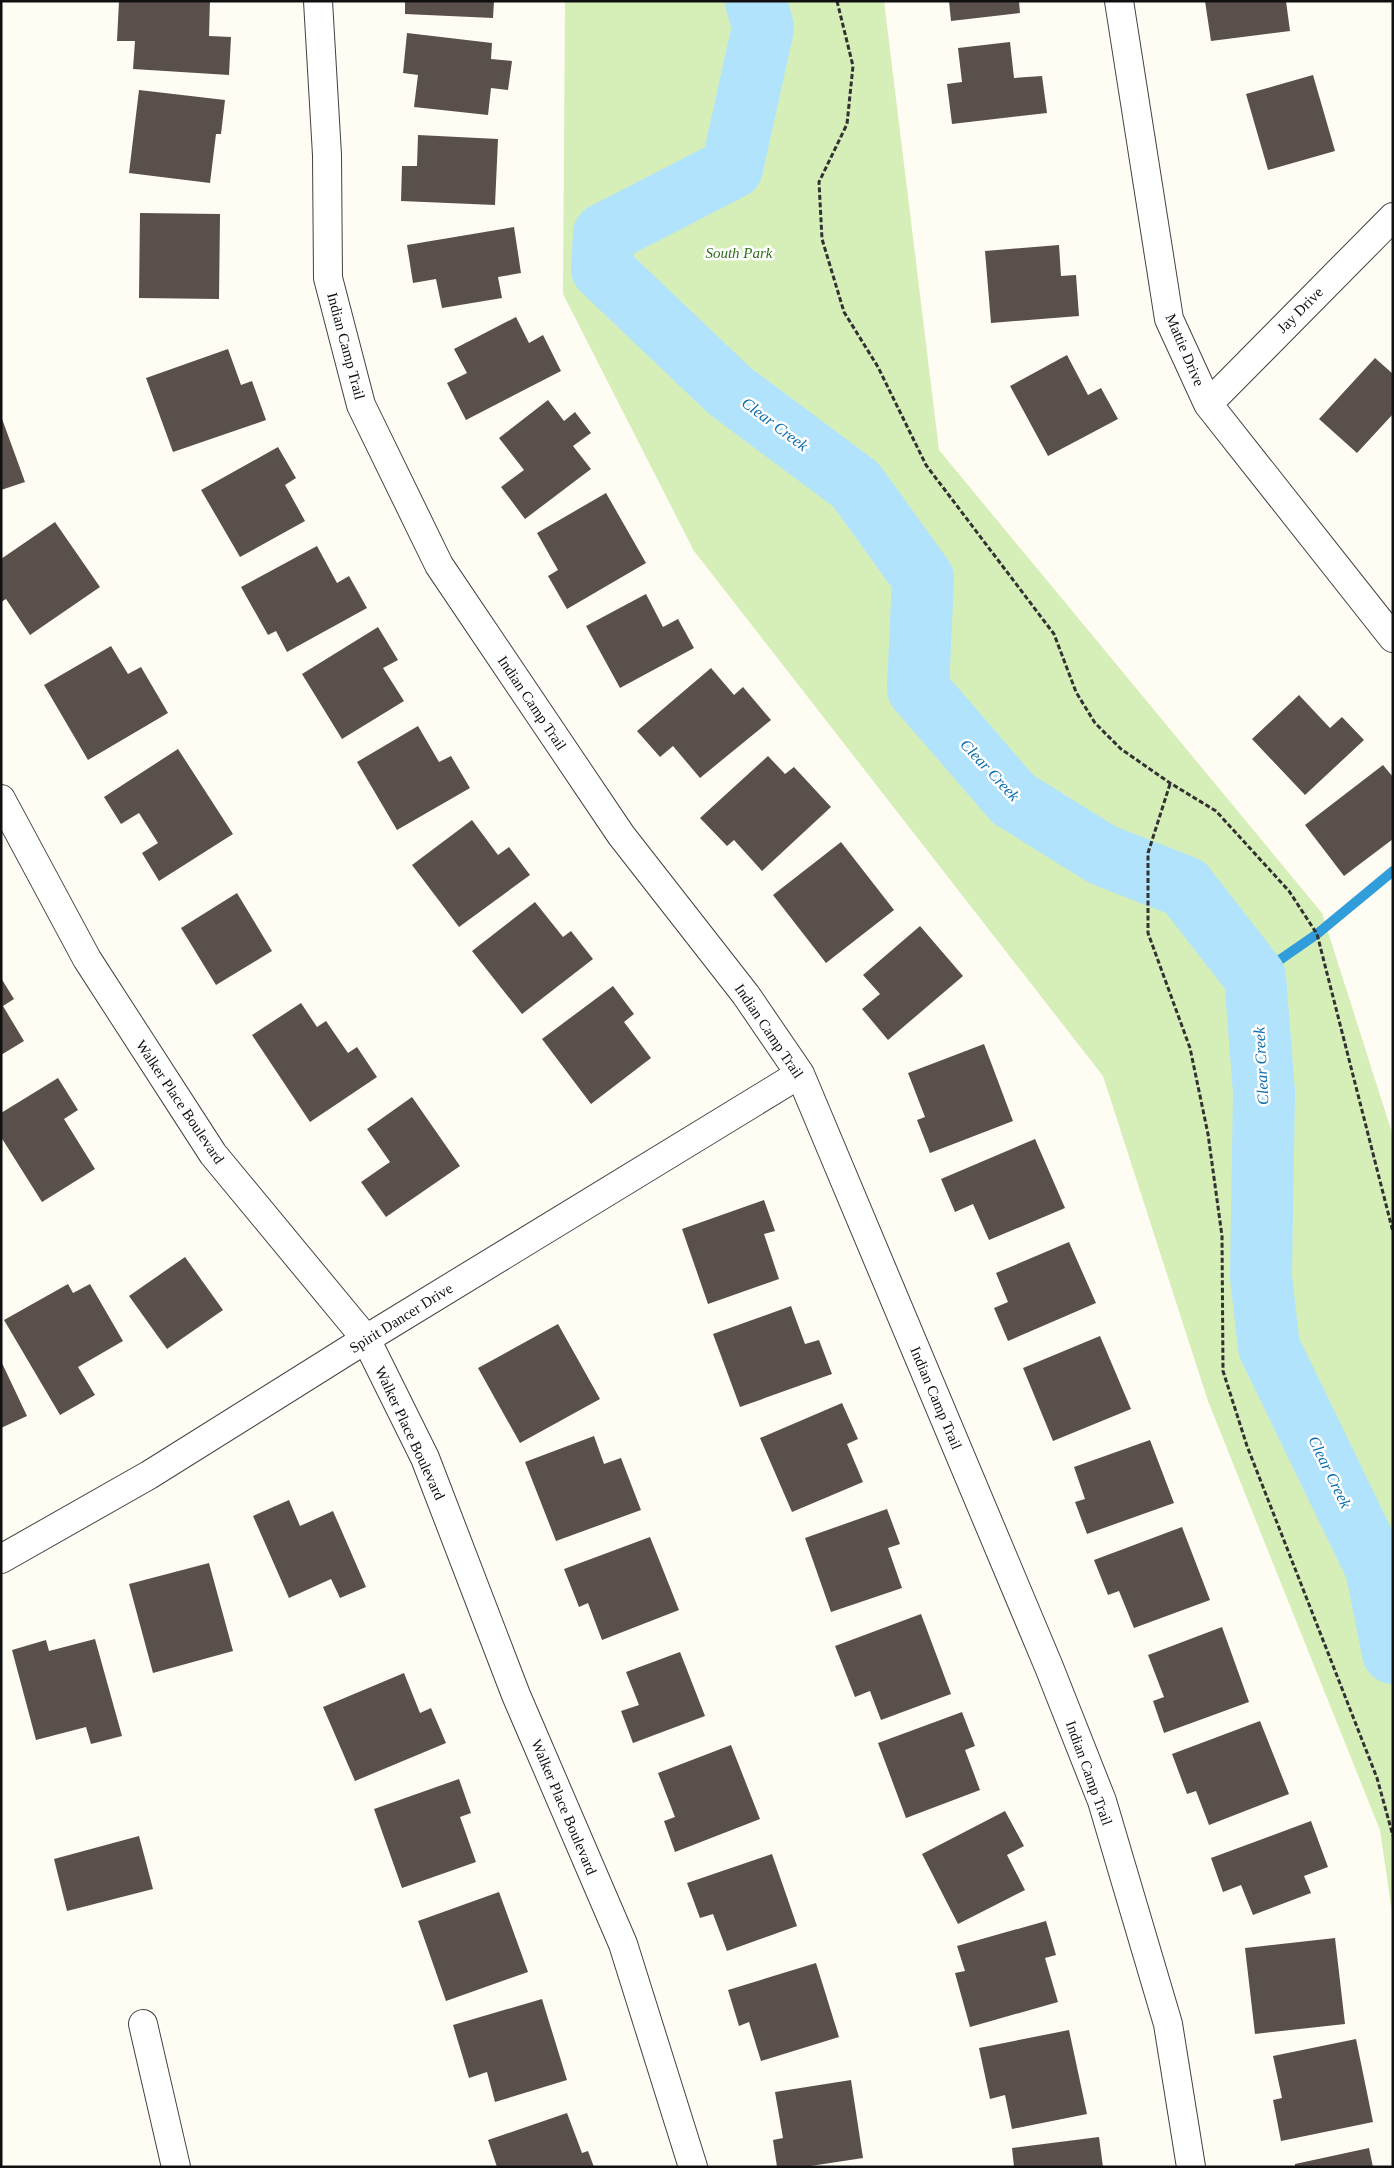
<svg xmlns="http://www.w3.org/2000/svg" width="1394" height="2168" font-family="Georgia,serif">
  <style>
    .green { fill: #d6eeb7 }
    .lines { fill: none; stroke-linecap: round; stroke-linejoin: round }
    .stream { stroke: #319dda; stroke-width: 10 }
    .river { stroke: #b2e3fc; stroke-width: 62 }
    .building { fill: #5a504b }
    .street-casing { stroke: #434343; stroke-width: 30 }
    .path { stroke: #323232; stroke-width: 3; stroke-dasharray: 5 2.5; stroke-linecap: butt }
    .street { stroke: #fff; stroke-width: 28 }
    .labels { text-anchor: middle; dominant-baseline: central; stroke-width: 5; stroke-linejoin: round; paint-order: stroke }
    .park-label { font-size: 15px; font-style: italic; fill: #2e6f18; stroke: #fff }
    .street-label { font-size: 15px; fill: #101010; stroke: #fff }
    .water-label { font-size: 16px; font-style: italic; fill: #0b6eaf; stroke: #fff }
  </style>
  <rect width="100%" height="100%" fill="#fffcf3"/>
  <path class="green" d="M565 1H884L939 450 1322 913 1393 1136V1919L1380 1830 1208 1401 1103 1076 694 551 563 294Z"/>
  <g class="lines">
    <path class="stream" d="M1255 977 1317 934 1393 871"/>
    <path class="river" d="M756 1 763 28 732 168 604 234 602 269 730 391 856 485 923 578 918 689 1013 799 1103 855 1185 887 1255 977 1264 1092 1261 1277 1269 1347 1376 1568 1393 1653"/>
  </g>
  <path class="building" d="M119 1H210L209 36 231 37 229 75 133 69 135 41H117Z
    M405 1H494L493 18 405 14Z
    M949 1H1019L1020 13 951 21Z
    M1205 1H1286L1290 31 1211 41Z
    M407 33 492 43 491 59 512 61 508 90 491 88 488 115 414 107 418 75 403 73Z
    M1010 42 1014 78 1042 76 1047 113 952 124 947 84 962 82 958 48Z
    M1313 75 1335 151 1268 170 1246 94Z
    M139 90 225 100 221 134H216L210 183 129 173Z
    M418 135 498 139 495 205 401 201 402 166H417Z
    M140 213 220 214 219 299 139 298Z
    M514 227 521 273 498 277 502 298 442 308 436 279 413 283 407 245Z
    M1059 245 1061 276 1076 275 1079 316 991 323 985 251Z
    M516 317 529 343 543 335 561 371 466 420 447 383 467 373 454 349Z
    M228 349 241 385 252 381 266 420 173 452 146 378Z
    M1067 355 1088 395 1101 388 1118 419 1048 456 1010 386Z
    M1375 358 1393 374V414L1357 453 1319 419Z
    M548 400 564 421 575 412 591 433 573 446 591 469 525 519 501 487 524 470 499 438Z
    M1 416 25 482 1 490Z
    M278 447 296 478 285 485 305 521 240 557 201 490Z
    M606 493 646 563 567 609 548 576 558 570 537 533Z
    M55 522 100 587 30 635 6 599 1 602V559Z
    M317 546 337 583 349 576 367 608 287 652 276 631 268 635 241 587Z
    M646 594 663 627 678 619 694 648 620 688 586 626Z
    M378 627 398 660 383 668 404 701 342 739 302 674Z
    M111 646 128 674 141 667 168 713 88 760 44 685Z
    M711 668 734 695 743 687 771 720 700 778 673 746 660 757 637 731Z
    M1299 695 1330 728 1342 717 1364 740 1305 795 1252 739Z
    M418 726 439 762 451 756 470 788 397 830 357 762Z
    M178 749 233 834 159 881 142 853 158 843 139 813 121 824 104 797Z
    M768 756 785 774 794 767 831 807 762 871 734 840 727 846 700 818Z
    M1383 765 1393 777V839L1344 876 1305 825Z
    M472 820 498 855 509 847 530 875 459 927 412 865Z
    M841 842 894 910 826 963 773 895Z
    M237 893 272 951 216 985 181 928Z
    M535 902 563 937 571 931 593 959 522 1014 472 951Z
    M920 926 963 976 888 1040 862 1009 880 994 863 975Z
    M1 978 14 999 3 1006 24 1041 1 1055Z
    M613 986 634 1014 624 1022 651 1058 591 1104 542 1039Z
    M301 1003 317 1027 326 1021 348 1053 357 1047 377 1077 310 1122 252 1035Z
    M984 1044 1013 1121 930 1153 917 1120 925 1117 908 1073Z
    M58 1078 78 1110 64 1119 95 1169 42 1202 1 1137V1113Z
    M412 1097 460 1166 386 1217 361 1182 390 1162 367 1129Z
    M1035 1139 1065 1208 989 1240 973 1204 955 1212 941 1179Z
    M764 1200 775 1231 764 1234 779 1279 708 1304 682 1229Z
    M1069 1242 1096 1303 1008 1341 994 1308 1008 1302 996 1273Z
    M185 1257 223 1310 167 1349 129 1296Z
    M68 1284 73 1293 90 1284 123 1341 78 1367 95 1395 60 1415 4 1320Z
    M791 1306 805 1344 819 1340 832 1374 740 1407 713 1334Z
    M558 1324 600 1399 520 1443 478 1368Z
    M1100 1336 1131 1409 1053 1441 1023 1368Z
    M1 1361 27 1416 1 1428Z
    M842 1403 858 1439 847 1444 863 1482 792 1512 760 1438Z
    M594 1436 604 1464 621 1458 641 1510 556 1541 525 1462Z
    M1150 1440 1174 1503 1087 1534 1075 1502 1085 1499 1074 1467Z
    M289 1500 300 1526 333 1511 366 1587 340 1598 331 1579 289 1598 253 1516Z
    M887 1509 900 1544 888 1548 902 1588 831 1612 805 1538Z
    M1182 1527 1210 1600 1134 1628 1119 1591 1108 1595 1094 1560Z
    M650 1537 679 1610 602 1640 588 1603 579 1607 564 1569Z
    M209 1563 233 1651 153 1673 129 1584Z
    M921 1614 951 1694 881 1720 870 1691 855 1697 835 1646Z
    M1222 1627 1249 1702 1164 1733 1153 1701 1164 1697 1148 1655Z
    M95 1639 122 1736 91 1744 86 1727 36 1740 12 1650 46 1640 49 1651Z
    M680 1652 705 1716 633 1743 621 1711 639 1705 626 1672Z
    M404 1673 420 1713 431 1708 446 1743 355 1781 323 1707Z
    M962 1712 975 1746 965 1750 980 1790 906 1818 878 1743Z
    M1260 1721 1289 1794 1209 1825 1196 1791 1187 1794 1172 1754Z
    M731 1745 760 1819 675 1852 664 1821 675 1817 658 1773Z
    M459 1779 471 1813 460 1817 476 1862 402 1888 374 1809Z
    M1005 1811 1024 1846 1007 1855 1025 1890 958 1924 922 1854Z
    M1311 1821 1328 1867 1304 1876 1311 1893 1253 1915 1241 1885 1223 1892 1211 1858Z
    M139 1836 153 1889 67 1911 54 1859Z
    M772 1854 797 1926 727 1951 713 1914 700 1918 687 1883Z
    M499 1892 528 1972 446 2001 418 1921Z
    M1046 1921 1056 1955 1045 1958 1058 2002 970 2027 955 1973 965 1971 957 1946Z
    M1335 1938 1345 2024 1255 2034 1245 1948Z
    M816 1963 839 2037 761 2061 749 2022 739 2026 728 1990Z
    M542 1999 567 2080 495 2102 487 2072 469 2078 453 2025Z
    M1069 2030 1087 2114 1012 2129 1005 2095 990 2099 979 2048Z
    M1356 2039 1373 2122 1281 2141 1273 2100 1282 2098 1273 2056Z
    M851 2080 863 2158 804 2167H777L773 2140 783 2138 775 2092Z
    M567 2113 582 2153 588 2151 594 2167H497L488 2140Z
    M1099 2137 1103 2167H1014L1012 2148Z
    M1369 2148 1373 2167H1295V2164Z"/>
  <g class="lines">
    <defs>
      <path id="street" d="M318 1 327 155 328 278 361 405 439 565 621 835 746 995 800 1074 1049 1667 1102 1801 1168 2024 1191 2167
        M1119 1 1169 319 1208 404 1393 638
        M1208 404 1393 217
        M1 799 87 959 213 1154 366 1339 425 1458 516 1695 623 1944 693 2167
        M1 1559 149 1475 366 1339 800 1074
        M143 2024 176 2167"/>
    </defs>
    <use href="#street" class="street-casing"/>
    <path class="path" d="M837 1 853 66 847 124 819 182 822 239 844 312 878 367 926 465 1054 634 1076 692 1095 723 1121 749 1170 783 1216 811 1289 891 1317 934 1393 1232
      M1170 784 1148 853V933L1190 1048 1208 1134 1222 1236 1223 1371 1247 1446 1377 1778 1393 1836"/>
    <use href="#street" class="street"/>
  </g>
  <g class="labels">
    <g class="park-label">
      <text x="739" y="253">South Park</text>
    </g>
    <g class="street-label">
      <text transform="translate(1300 310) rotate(-45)">Jay Drive</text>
      <text transform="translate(346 346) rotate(75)">Indian Camp Trail</text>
      <text transform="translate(1185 350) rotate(67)">Mattie Drive</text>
      <text transform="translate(532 703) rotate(56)">Indian Camp Trail</text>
      <text transform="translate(769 1031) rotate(56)">Indian Camp Trail</text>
      <text transform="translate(180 1102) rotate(56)">Walker Place Boulevard</text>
      <text transform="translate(401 1318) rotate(-32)">Spirit Dancer Drive</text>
      <text transform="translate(936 1398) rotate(67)">Indian Camp Trail</text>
      <text transform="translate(410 1433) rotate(65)">Walker Place Boulevard</text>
      <text transform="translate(1089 1773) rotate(70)">Indian Camp Trail</text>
      <text transform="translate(564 1807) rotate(67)">Walker Place Boulevard</text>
    </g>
    <g class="water-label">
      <text transform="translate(775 424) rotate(37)">Clear Creek</text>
      <text transform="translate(990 770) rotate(47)">Clear Creek</text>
      <text transform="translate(1261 1066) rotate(-93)">Clear Creek</text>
      <text transform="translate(1330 1472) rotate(64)">Clear Creek</text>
    </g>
  </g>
  <rect width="1394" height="2168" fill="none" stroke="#101010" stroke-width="5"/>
</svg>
